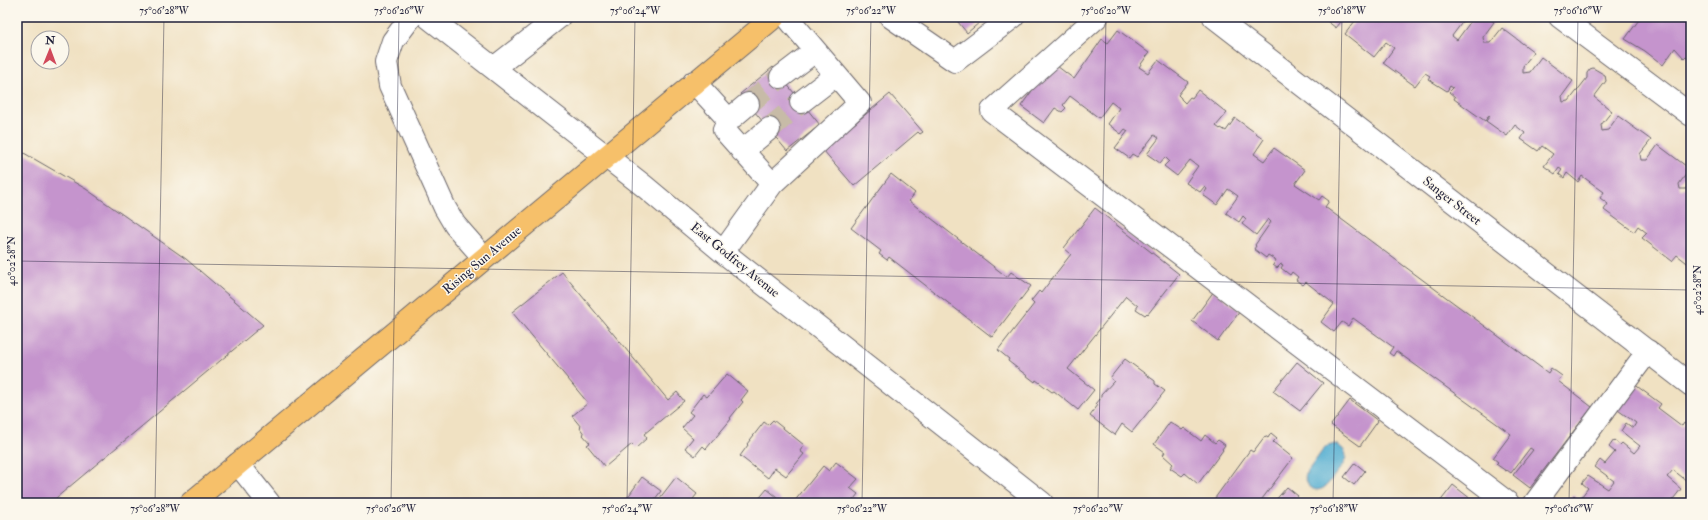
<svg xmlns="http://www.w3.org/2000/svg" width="1708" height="520" font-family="'IM FELL Double Pica',serif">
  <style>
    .water { fill: #54afd2; stroke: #3b6886 }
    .building { fill: #c594cd }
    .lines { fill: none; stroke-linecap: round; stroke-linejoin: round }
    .minor-tunnel { stroke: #c7bba7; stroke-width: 22; stroke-dasharray: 22 11; stroke-linecap: butt }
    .minor-casing { stroke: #6a656a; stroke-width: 24 }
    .major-casing { stroke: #6a656a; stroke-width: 24 }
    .minor { stroke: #fff; stroke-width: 22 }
    .major { stroke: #f6c06b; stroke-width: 22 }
    .ticks { fill: none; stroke: #22223b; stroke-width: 1; stroke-opacity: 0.45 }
    .labels { text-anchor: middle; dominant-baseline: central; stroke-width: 3; stroke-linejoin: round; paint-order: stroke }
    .street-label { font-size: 13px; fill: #22223b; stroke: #fbf7ec }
    .neatline { fill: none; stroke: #22223b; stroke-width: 1.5 }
    .ticks-label { font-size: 10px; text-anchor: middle; fill: #22223b }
  </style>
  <rect width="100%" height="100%" fill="#fbf7ec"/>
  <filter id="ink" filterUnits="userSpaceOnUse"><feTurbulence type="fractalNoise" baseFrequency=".025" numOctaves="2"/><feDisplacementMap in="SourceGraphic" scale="8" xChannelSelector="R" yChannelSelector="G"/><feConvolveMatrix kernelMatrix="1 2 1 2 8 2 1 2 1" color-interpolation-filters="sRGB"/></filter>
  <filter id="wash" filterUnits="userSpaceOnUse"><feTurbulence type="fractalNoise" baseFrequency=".012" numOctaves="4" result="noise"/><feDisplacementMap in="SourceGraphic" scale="16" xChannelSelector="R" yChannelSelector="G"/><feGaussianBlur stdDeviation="0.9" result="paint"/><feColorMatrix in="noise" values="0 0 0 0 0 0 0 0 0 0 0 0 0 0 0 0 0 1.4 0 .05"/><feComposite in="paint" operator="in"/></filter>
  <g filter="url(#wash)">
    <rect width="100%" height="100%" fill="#f0e1c2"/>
    <path class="water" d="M1335 444C1355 453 1343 465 1334 476 1330 481 1326 488 1321 489 1316 491 1313 489 1309 487L1305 477 1307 472 1325 447Z"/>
    <g id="blocks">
      <path class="building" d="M954 17H986L967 33Z
        M1322 17H1345L1336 28Z
        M1351 17H1460L1464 20 1452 36 1457 40 1474 17H1487L1494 22 1483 37 1484 43H1490L1502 28 1534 52 1523 66V73L1530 72 1541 57 1573 81 1562 96 1563 102 1569 101 1587 78V73L1590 69 1593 68 1605 75 1606 81 1594 97 1612 111 1601 125 1602 131 1608 130 1618 116 1651 140 1640 154 1641 160H1647L1658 145 1690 169 1679 184 1680 189H1686L1691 182V266L1677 255 1672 261 1642 238 1647 233 1638 226 1634 232 1604 210 1608 204 1600 198 1604 192 1582 176 1578 182 1567 173 1564 178 1559 174 1562 170 1559 168 1555 174 1544 166 1553 154 1542 146 1538 151 1521 139 1525 133 1515 125 1507 136 1486 121 1490 116 1489 115 1485 121 1454 99 1455 97 1449 92 1453 88 1450 86 1447 91 1428 79 1430 76 1425 73 1415 86 1383 63 1394 48 1386 42 1374 57 1345 34 1355 21Z
        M1641 17H1691V60L1686 56 1684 58 1675 48 1663 65 1645 51 1625 39Z
        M1118 30 1149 53 1139 67 1148 73 1158 60 1188 82 1178 95 1181 98V99L1185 103 1190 97 1192 98 1198 90 1227 113 1216 126 1220 129 1221 128 1226 131 1235 118 1264 139 1254 154 1264 161 1274 148 1305 170 1295 184 1319 200 1322 196 1329 201 1325 207 1396 260 1548 373 1551 368 1562 376 1558 381 1592 407 1530 488 1513 475 1533 450 1530 448 1511 473 1507 470 1506 471 1496 464 1498 462 1493 458 1511 434 1396 351 1393 356 1389 353 1393 347 1353 318 1348 326 1342 322 1334 332 1321 322 1334 304 1306 282 1303 285 1296 280 1298 277 1292 272 1290 275 1281 268 1283 265 1281 264 1277 268 1273 265 1276 260 1268 255 1266 258 1254 249 1256 246 1255 245 1271 222 1268 219 1256 235 1242 224 1246 219 1243 216 1239 222 1226 213 1238 196 1228 189 1217 205 1203 195 1207 189 1204 187 1200 192 1186 183 1198 166 1190 160 1177 176 1164 166 1169 161 1165 157 1160 163 1147 154 1159 138 1154 135 1137 157 1132 154 1129 158 1115 148 1128 131 1125 129 1121 134 1108 124 1119 108 1111 102 1099 118 1070 96 1063 105 1066 108 1062 112 1055 108 1044 123 1021 106 1047 70 1051 73 1057 66 1074 79 1102 39 1108 43Z
        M773 67 820 125 787 151 740 94Z
        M890 94 923 132 920 134 918 132 854 186 823 150Z
        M17 149 86 189 186 259 263 325 50 503H17Z
        M891 174 915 193 909 201 1007 277 1011 272 1031 286 992 337 889 257 887 260 879 254 881 251 851 228Z
        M1095 208 1179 274 1148 314 1147 313 1145 315 1136 309 1138 306 1126 296 1068 369 1094 390 1078 410 1054 391 1052 392 1036 380 1035 382 1008 361 1009 359 998 350 1034 304 1031 301 1039 291 1041 293 1071 254 1064 248Z
        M562 272 668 400 677 392 684 401 644 434 647 438 636 448 632 444 605 467 587 445 590 443 583 435 584 434 580 428 581 427 572 416 588 403 512 312Z
        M1214 291 1240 311 1218 341 1192 321Z
        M1125 359 1155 381V384L1165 391 1132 432 1122 424 1115 435 1090 416 1098 405 1096 404 1101 398V395L1114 381 1110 378Z
        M1297 362 1323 383 1300 411 1273 391Z
        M727 374 748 391 741 400 743 402 730 418 731 419 727 424 706 449 703 446 695 456 685 448 693 438 682 428 693 415 689 412 703 394 707 397Z
        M1634 384 1661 404 1658 408 1682 426 1684 423 1691 428V476L1687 481 1673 470 1667 477 1681 489 1670 503H1569L1568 502 1574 495 1579 500 1588 488 1582 483 1588 476 1608 489 1614 481 1595 467 1600 460 1605 464 1615 452 1609 447 1614 440 1620 445 1622 443 1634 453 1640 446 1621 431 1626 423 1633 428 1636 423 1615 408Z
        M1350 400 1378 421 1360 446 1331 425Z
        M773 420 804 445 800 451 804 454 786 476 775 468 768 478 740 456 748 445 747 444 764 422 768 425Z
        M1170 422 1182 430 1184 428 1201 441 1205 435 1215 443 1218 440 1225 445 1222 449 1223 450 1198 484 1185 473 1182 476 1170 468 1173 464 1163 455 1165 452 1154 444Z
        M1271 433 1277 438 1273 442 1293 458 1259 503H1215L1217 501 1215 498 1250 450 1253 452 1265 436 1268 438Z
        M836 462 858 479 850 488 858 494 851 503H793L823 466 829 471Z
        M1355 463 1365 471 1354 485 1344 477Z
        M642 477 661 491 652 503H628L625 501Z
        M676 477 697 494 690 503H656Z
        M1453 485 1476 503H1439Z
        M1287 487 1298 496 1292 503H1273Z
        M767 489 782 501 780 503H759L757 501Z"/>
    </g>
  </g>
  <g filter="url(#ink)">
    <use href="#blocks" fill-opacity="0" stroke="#6a656a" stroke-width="1"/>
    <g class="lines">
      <path class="minor-tunnel" d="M748 104 781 77
        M769 129 801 102"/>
      <defs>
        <path id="minor" d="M411 17 393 41 386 62 390 86 445 208 455 225 484 258
          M428 17 644 186 723 252 1042 503
          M891 17 955 61 1013 17
          M1097 17 992 111 1508 503
          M1214 17 1691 385
          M1560 17 1691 115
          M494 68 559 17
          M781 77 815 51
          M694 82 729 120
          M801 102 836 75
          M748 104 729 120 724 130 772 184
          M742 151 769 129
          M723 252 772 184 860 103 787 17
          M238 464 269 503
          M1535 503 1648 351"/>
        <path id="major" d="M191 503 774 17"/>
      </defs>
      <use href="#minor" class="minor-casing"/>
      <use href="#major" class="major-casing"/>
      <use href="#minor" class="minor"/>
      <use href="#major" class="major"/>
    </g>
  </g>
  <path class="ticks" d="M17 261 1691 290M155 503 164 17M391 503 399 17M627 503 635 17M862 503 871 17M1098 503 1106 17M1333 503 1342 17M1569 503 1578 17"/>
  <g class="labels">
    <g class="street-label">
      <text transform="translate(1452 201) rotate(38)">Sanger Street</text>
      <text transform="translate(482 260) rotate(-40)">Rising Sun Avenue</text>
      <text transform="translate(735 260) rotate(39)">East Godfrey Avenue</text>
    </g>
  </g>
  <rect width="1708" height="520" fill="none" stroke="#fbf7ec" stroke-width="44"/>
  <g transform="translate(50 50) rotate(1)"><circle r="19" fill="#fbf7ec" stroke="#a4a2a5"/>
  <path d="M0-3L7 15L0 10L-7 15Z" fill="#d1495b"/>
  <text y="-6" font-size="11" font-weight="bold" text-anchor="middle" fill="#22223b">N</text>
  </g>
  <rect x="22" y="22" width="1664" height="476" class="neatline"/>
  <g class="ticks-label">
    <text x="164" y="14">75°06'28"W</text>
    <text x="399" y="14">75°06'26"W</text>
    <text x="635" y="14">75°06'24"W</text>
    <text x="871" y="14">75°06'22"W</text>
    <text x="1106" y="14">75°06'20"W</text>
    <text x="1342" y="14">75°06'18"W</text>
    <text x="1578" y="14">75°06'16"W</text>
    <text transform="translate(11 261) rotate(-90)" y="4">40°02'28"N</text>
    <text transform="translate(1697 290) rotate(-90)" y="4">40°02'28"N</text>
    <text x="155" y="512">75°06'28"W</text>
    <text x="391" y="512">75°06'26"W</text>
    <text x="627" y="512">75°06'24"W</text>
    <text x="862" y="512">75°06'22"W</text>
    <text x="1098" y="512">75°06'20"W</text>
    <text x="1334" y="512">75°06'18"W</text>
    <text x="1569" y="512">75°06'16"W</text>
  </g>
</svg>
